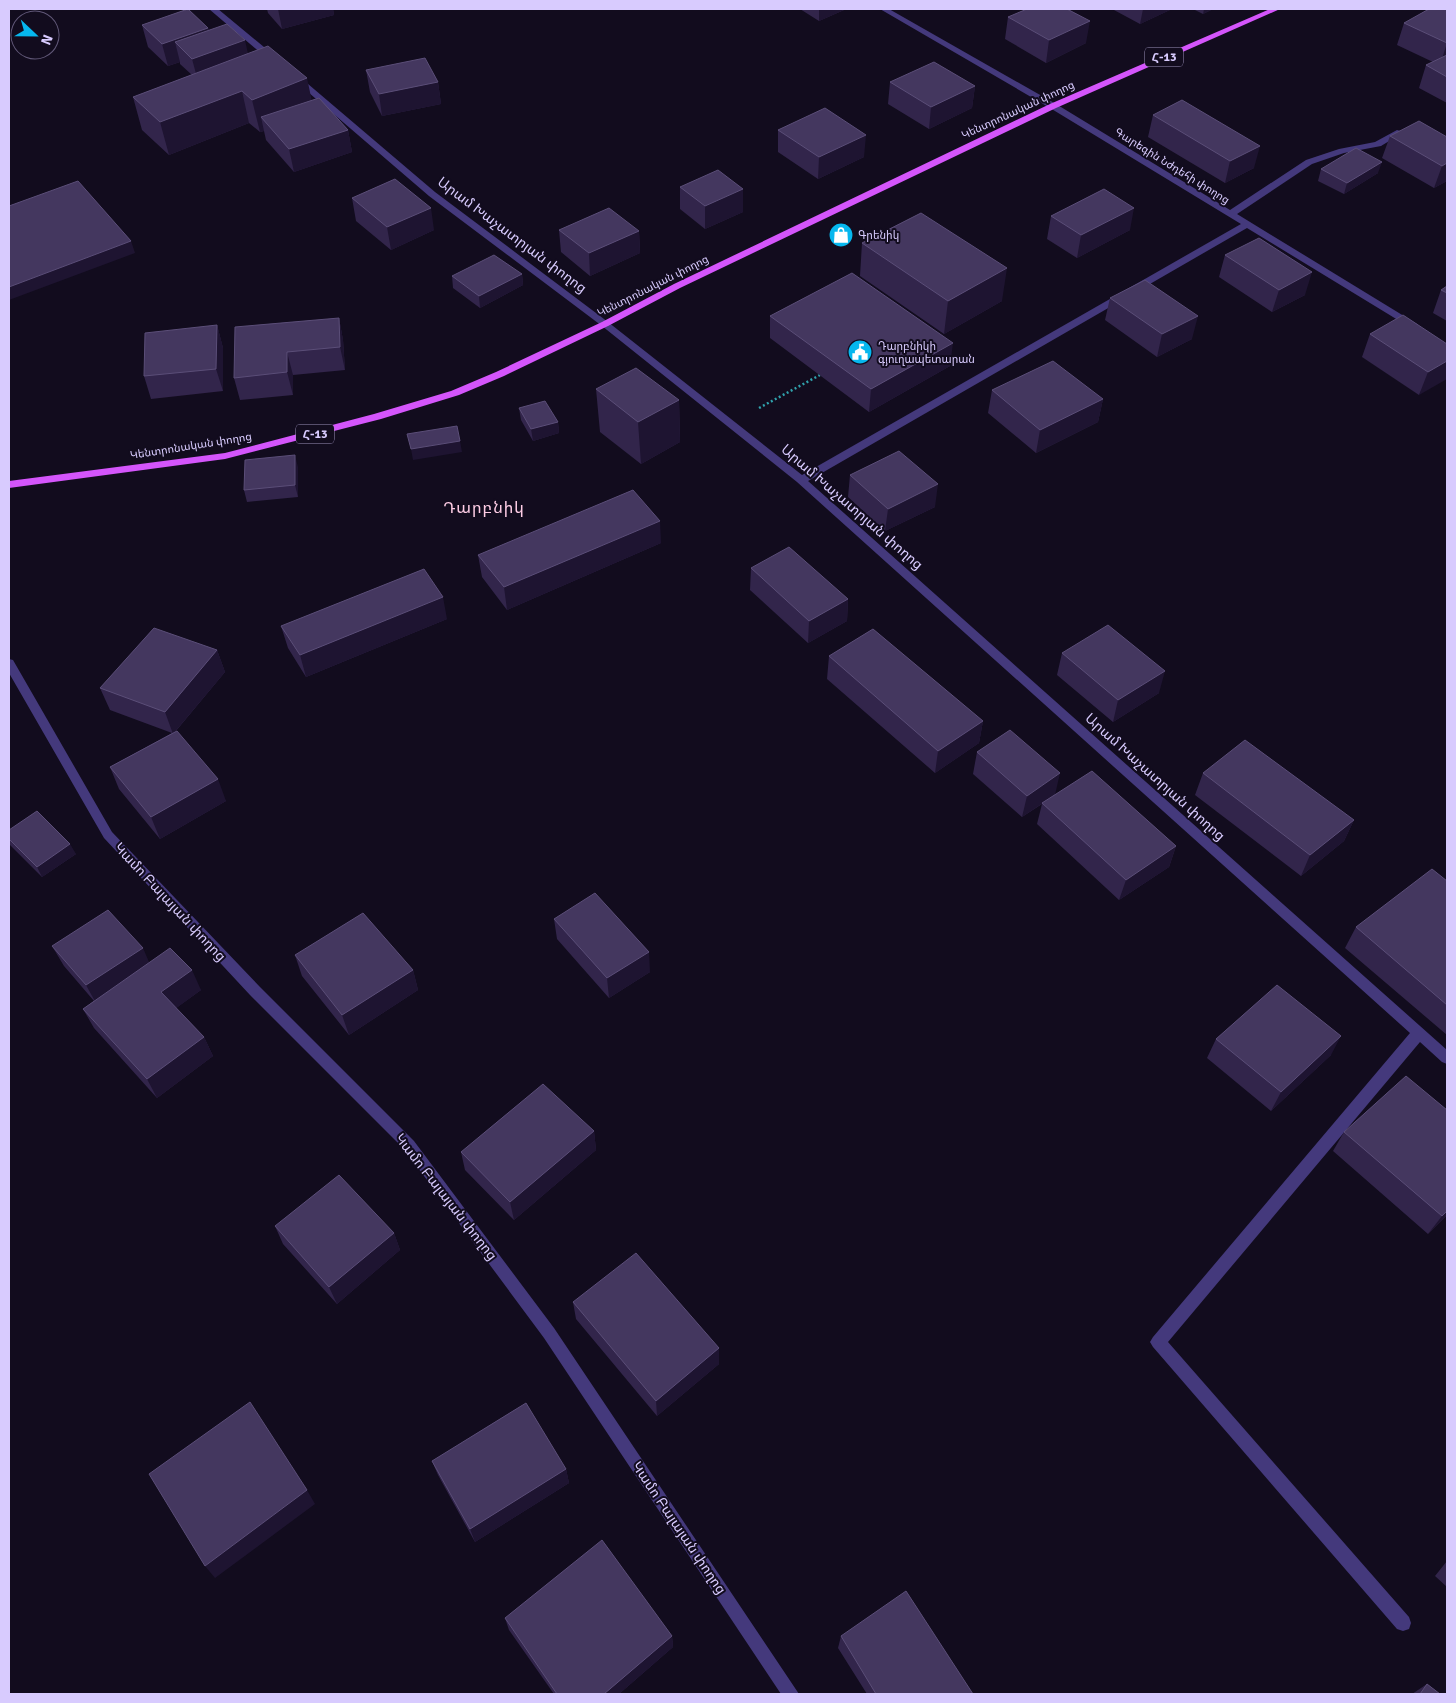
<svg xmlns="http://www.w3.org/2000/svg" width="1456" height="1703" font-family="Signika,'Noto Sans Armenian',sans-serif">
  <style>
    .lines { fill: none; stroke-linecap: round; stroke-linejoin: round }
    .path { stroke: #30a2ac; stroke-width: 2.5; stroke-dasharray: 2 2.5; stroke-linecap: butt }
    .minor { fill: #44397c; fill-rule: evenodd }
    .major { fill: #d455fb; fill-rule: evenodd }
    .wall { fill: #32254b }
    .shaded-wall { fill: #1e1431 }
    .building { fill: #44375f; stroke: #5b4e78 }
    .labels { text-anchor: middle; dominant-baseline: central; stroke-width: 4; stroke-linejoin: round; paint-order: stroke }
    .far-street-label { font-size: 11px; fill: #d8cbfe; stroke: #120c1e }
    .far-poi-label { font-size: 11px; fill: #d8cbfe; stroke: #120c1e; text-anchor: start }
    .shield { fill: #120c1e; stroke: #9d92bb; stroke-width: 1 }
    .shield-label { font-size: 12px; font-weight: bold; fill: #d8cbfe }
    .street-label { font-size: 14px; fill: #d8cbfe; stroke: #120c1e }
    .quarter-label { font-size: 16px; letter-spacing: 1px; fill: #fecde5; stroke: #120c1e }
  </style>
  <rect width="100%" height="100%" fill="#120c1e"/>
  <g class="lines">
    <path class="path" d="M759 408 820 375"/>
    <path class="minor" d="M209 9H218L276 57V61H270Z
      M880 9H889L1056 104 1230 210 1306 160 1339 149 1375 142 1397 130 1404 132 1381 146 1344 153 1312 164 1237 214 1417 324V328H1411L1247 228 808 481 1447 1050V1064L1442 1062 1420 1042 1168 1342 1409 1617 1411 1623 1409 1629 1403 1631 1397 1629 1153 1347 1150 1342 1153 1337 1410 1033 797 482 602 326 429 196 294 80 301 78 435 192 608 322 802 475 1241 224 1050 108Z
      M9 659 13 660 112 832 260 987 414 1141 554 1328 799 1694H781L544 1338 404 1149 250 995 104 838 9 673Z"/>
    <path class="major" d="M1270 9H1280L1056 108 680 288 608 326 504 376 459 395 381 419 225 459 9 488V481L225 453 374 414 451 391 496 372 602 322 674 284 1050 104Z"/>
  </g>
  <path class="wall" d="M267 9H333L334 15 282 29 268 13Z
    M800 9H844V10L819 21Z
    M1114 9H1172L1140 24 1114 10Z
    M1193 9H1213L1203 14Z
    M1447 9V103L1419 88 1426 65 1433 62 1397 45 1404 23Z
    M1008 17 1086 43 1046 63 1005 39Z
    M142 25 208 28 209 30 248 54 312 101 348 130 352 152 294 172 266 140 264 131 260 132 249 123 169 155 142 130 133 97 192 75 180 64V62L168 66 148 47Z
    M366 70 438 82 441 104 382 116 370 92Z
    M890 82 975 86 972 108 929 129 888 104Z
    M1153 115 1254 168 1225 183 1148 137Z
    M778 130 864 157 818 179 778 152Z
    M1390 136 1447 137V181L1434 188 1382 158Z
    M1321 169 1378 173 1344 194 1318 181Z
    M680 187 743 212 705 229 680 209Z
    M352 198 434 230 391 250 356 221Z
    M1051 216 1130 230 1077 258 1047 239Z
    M559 230 639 231 640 253 590 276 561 252Z
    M862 243 1002 301 944 334 860 276Z
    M1225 255 1305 295 1272 312 1219 277Z
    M522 274 523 285 480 308 453 288 452 276Z
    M1447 286V321L1433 313 1441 290Z
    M1110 298 1192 339 1157 357 1105 320Z
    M770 316 950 366 869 412 770 338Z
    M339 318 343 340 345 370 293 375V395L240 400 234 378Z
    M217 325 223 348V391L151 399 144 376Z
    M1370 334 1447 344 1419 395 1362 357Z
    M596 389 679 400 680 442 641 464 600 432Z
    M992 390 1103 399 1098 422 1036 453 988 413Z
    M519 408 558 422 559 433 533 441 521 420Z
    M298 467V497L247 502 244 490Z
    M850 475 935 507 885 531 848 497Z
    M661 543 507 610 482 577 478 555Z
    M751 568 848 599 847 621 808 643 750 590Z
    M447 619 306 677 288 648 281 626Z
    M217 650 225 672 175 732 226 801 160 839 119 789 110 767 172 733 110 710 100 688Z
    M1062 653 1159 693 1113 722 1057 675Z
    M829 656 983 721 979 743 935 773 827 679Z
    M977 752 1055 794 1176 846 1169 867 1119 900 1037 824 1042 804 1022 817 973 774Z
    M1203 773 1354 820 1344 841 1301 876 1195 795Z
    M9 830 76 854 42 877 9 844Z
    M1447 881V1035L1345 948 1356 927Z
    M554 919 650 972 609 998 557 939Z
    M52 946 149 962 201 990 176 1008 204 1037 213 1056 157 1098 94 1028 83 1009 94 1001 64 966Z
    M295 955 413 970 418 990 349 1035 302 976Z
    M1216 1039 1331 1055 1271 1111 1207 1058Z
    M594 1131 596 1150 514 1220 465 1170 461 1152Z
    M1344 1132 1447 1215 1428 1234 1333 1151Z
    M275 1226 394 1233 400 1250 337 1304 283 1244Z
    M573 1302 719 1348V1364L657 1416 576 1319Z
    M432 1461 566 1469 569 1483 475 1542 438 1475Z
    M1447 1561V1587L1435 1576Z
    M505 1618 672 1636 673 1647 619 1694H554L509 1630Z
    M841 1636 973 1694H867L838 1648Z
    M1427 1684 1440 1694H1412Z"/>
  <path class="shaded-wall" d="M278 9H333L334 15 282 29Z
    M819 9H844V10L819 21Z
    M1143 9H1172L1140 24Z
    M1204 9H1213L1203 14Z
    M1090 21 1086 43 1046 63 1049 40Z
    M208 28 214 51 175 42 180 62 168 66 162 44Z
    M245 40 250 63 198 81 192 59Z
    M1447 43V60L1440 65Z
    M307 78 314 111 261 117 264 131 260 132 252 100Z
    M438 82 441 104 382 116 379 94Z
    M975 86 972 108 929 129 931 107Z
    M242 91 249 123 169 155 160 122Z
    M348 130 352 152 294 172 289 149Z
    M866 135 864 157 818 179 819 157Z
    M1260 146 1254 168 1225 183 1230 161Z
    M1382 162 1378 173 1344 194 1347 183Z
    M1447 163V181L1434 188 1442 166Z
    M743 189V212L705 229V206Z
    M431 208 434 230 391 250 387 227Z
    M1134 208 1130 230 1077 258 1081 235Z
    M639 231 640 253 590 276 589 253Z
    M131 241 135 253 9 300V287Z
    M1007 268 1002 301 944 334 948 301Z
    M1312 272 1305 295 1272 312 1279 290Z
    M522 274 523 285 480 308 479 296Z
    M1198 316 1192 339 1157 357 1162 334Z
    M339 318 343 340 345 370 340 347Z
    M217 325 223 348V391L216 369Z
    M953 343 950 366 869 412 871 389Z
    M287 352 293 375V395L287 372Z
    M1447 361V379L1419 395 1428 372Z
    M1103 399 1098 422 1036 453 1040 430Z
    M679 400 680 442 641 464 638 422Z
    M558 422 559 433 533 441 531 429Z
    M460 441 462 452 413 460 411 449Z
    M295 455 298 467V497L295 485Z
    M938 484 935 507 885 531 888 509Z
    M660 521 661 543 507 610 504 587Z
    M443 597 447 619 306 677 300 655Z
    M848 599 847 621 808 643 809 621Z
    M217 650 225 672 173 734 165 712Z
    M1165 671 1159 693 1113 722 1118 700Z
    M983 721 979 743 935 773 938 751Z
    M1060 773 1055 795 1022 817 1027 796Z
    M218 779 226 801 160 839 151 817Z
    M1354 820 1344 841 1301 876 1310 855Z
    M70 844 76 854 42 877 37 867Z
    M1176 846 1169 867 1119 900 1126 880Z
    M143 948 152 969 97 1005 86 985Z
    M649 952 650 972 609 998 607 978Z
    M192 970 201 990 171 1012 161 992Z
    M413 970 418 990 349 1035 342 1015Z
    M1341 1036 1331 1055 1271 1111 1281 1092Z
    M204 1037 213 1056 157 1098 147 1079Z
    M594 1131 596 1150 514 1220 510 1202Z
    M1447 1211V1215L1428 1234 1442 1216Z
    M394 1233 400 1250 337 1304 329 1287Z
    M719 1348V1364L657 1416 656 1401Z
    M566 1469 569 1483 475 1542 470 1529Z
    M307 1490 315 1504 215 1578 205 1566Z
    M672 1636 673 1647 619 1694H604Z"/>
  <path class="building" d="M188 9 208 28 162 44 142 25Z
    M1027 9H1067L1090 21 1049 40 1008 17Z
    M1429 9H1447V43L1404 23Z
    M227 24 245 40 192 59 175 42Z
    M268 46 307 78 252 100 242 91 160 122 133 97Z
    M1447 55V77L1426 65Z
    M425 58 438 82 379 94 366 70Z
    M934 62 975 86 931 107 890 82Z
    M319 98 348 130 289 149 261 117Z
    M1182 100 1260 146 1230 161 1153 115Z
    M825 108 866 135 819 157 778 130Z
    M1419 121 1447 137V163L1442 166 1390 136Z
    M1356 148 1382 162 1347 183 1321 169Z
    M718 170 743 189 705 206 680 187Z
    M395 179 431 208 387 227 352 198Z
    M78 181 131 241 9 287V206Z
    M1104 189 1134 208 1081 235 1051 216Z
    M609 208 639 231 589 253 559 230Z
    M921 213 1007 268 948 301 862 243Z
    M1259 238 1312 272 1279 290 1225 255Z
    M494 255 522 274 479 296 452 276Z
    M852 273 953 343 871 389 770 316Z
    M1145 280 1198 316 1162 334 1110 298Z
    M1447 286V293L1441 290Z
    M1403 315 1447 344V361L1428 372 1370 334Z
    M339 318 340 347 287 352V372L234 378 235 327Z
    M217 325 216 369 144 376 145 333Z
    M1053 361 1103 399 1040 430 992 390Z
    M636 368 679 400 638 422 596 389Z
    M545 401 558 422 531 429 519 408Z
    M457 426 460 441 411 449 407 434Z
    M899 451 938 484 888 509 850 475Z
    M295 455V485L244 490 245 460Z
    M633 490 660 521 504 587 478 555Z
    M789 547 848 599 809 621 751 568Z
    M424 569 443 597 300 655 281 626Z
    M1108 625 1165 671 1118 700 1062 653Z
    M154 628 217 650 165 712 100 688Z
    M873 629 983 721 938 751 829 656Z
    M1010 730 1060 773 1027 796 977 752Z
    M177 731 218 779 151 817 110 767Z
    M1245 740 1354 820 1310 855 1203 773Z
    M1092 771 1176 846 1126 880 1042 803Z
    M37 811 70 844 37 867 9 839V830Z
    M1432 869 1447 881V1005L1356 927Z
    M595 893 649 952 607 978 554 919Z
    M108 910 143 948 86 985 52 946Z
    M363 913 413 970 342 1015 295 955Z
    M170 948 192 970 161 992 204 1037 147 1079 83 1009Z
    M1277 985 1341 1036 1281 1092 1216 1039Z
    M1406 1076 1447 1110V1211L1442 1216 1344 1132Z
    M543 1084 594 1131 510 1202 461 1152Z
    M339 1175 394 1233 329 1287 275 1226Z
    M636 1253 719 1348 656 1401 573 1302Z
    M250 1402 307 1490 205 1566 149 1474Z
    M526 1403 566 1469 470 1529 432 1461Z
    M602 1540 672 1636 604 1694H557L505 1618Z
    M906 1591 973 1694H876L841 1636Z
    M1427 1684 1440 1694H1420Z"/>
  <defs>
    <symbol id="shop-disc" viewBox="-11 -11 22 22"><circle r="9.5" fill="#06b7ee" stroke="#120c1e"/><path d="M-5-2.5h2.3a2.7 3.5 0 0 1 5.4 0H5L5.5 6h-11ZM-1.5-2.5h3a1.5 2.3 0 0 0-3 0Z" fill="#fff"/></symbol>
    <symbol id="civic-disc" viewBox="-11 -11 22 22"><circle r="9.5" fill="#06b7ee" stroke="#120c1e"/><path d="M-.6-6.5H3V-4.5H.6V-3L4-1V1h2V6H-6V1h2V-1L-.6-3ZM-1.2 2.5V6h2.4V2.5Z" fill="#fff"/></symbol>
  </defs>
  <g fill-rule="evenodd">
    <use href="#shop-disc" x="827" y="221" width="28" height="28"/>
    <use href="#civic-disc" x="846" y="338" width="28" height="28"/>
  </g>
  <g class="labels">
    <g class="far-street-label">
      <text transform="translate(1018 110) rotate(-25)">Կենտրոնական փողոց</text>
      <text transform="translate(1172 166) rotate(32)">Գարեգին Նժդեհի փողոց</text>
      <text transform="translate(653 286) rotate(-27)">Կենտրոնական փողոց</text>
      <text transform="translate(191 446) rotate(-9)">Կենտրոնական փողոց</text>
    </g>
    <g class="far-poi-label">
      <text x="858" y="235">Գրենիկ</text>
      <text x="878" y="346">Դարբնիկի<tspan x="878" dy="13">գյուղապետարան</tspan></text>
    </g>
    <g class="shield">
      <rect x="1145" y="47.5" width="38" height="19" rx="4"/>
      <rect x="296" y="424.5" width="38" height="19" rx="4"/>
    </g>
    <g class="shield-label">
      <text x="1164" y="57">Հ-13</text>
      <text x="315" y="434">Հ-13</text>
    </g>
    <g class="street-label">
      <text transform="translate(512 235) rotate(37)">Արամ Խաչատրյան փողոց</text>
      <text transform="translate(852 507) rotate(41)">Արամ Խաչատրյան փողոց</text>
      <text transform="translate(1155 777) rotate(42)">Արամ Խաչատրյան փողոց</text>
      <text transform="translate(170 902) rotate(47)">Կամո Բալայան փողոց</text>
      <text transform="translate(446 1197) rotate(52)">Կամո Բալայան փողոց</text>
      <text transform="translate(679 1528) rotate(56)">Կամո Բալայան փողոց</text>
    </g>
    <g class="quarter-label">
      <text x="484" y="508">Դարբնիկ</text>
    </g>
  </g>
  <rect width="1456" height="1703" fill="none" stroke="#d8cbfe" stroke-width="20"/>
  <g transform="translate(35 35) rotate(112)"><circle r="24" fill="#120c1e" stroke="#615878"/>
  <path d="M0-4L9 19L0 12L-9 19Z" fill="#06b7ee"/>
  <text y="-8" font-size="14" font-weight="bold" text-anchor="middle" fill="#d8cbfe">N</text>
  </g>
</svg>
